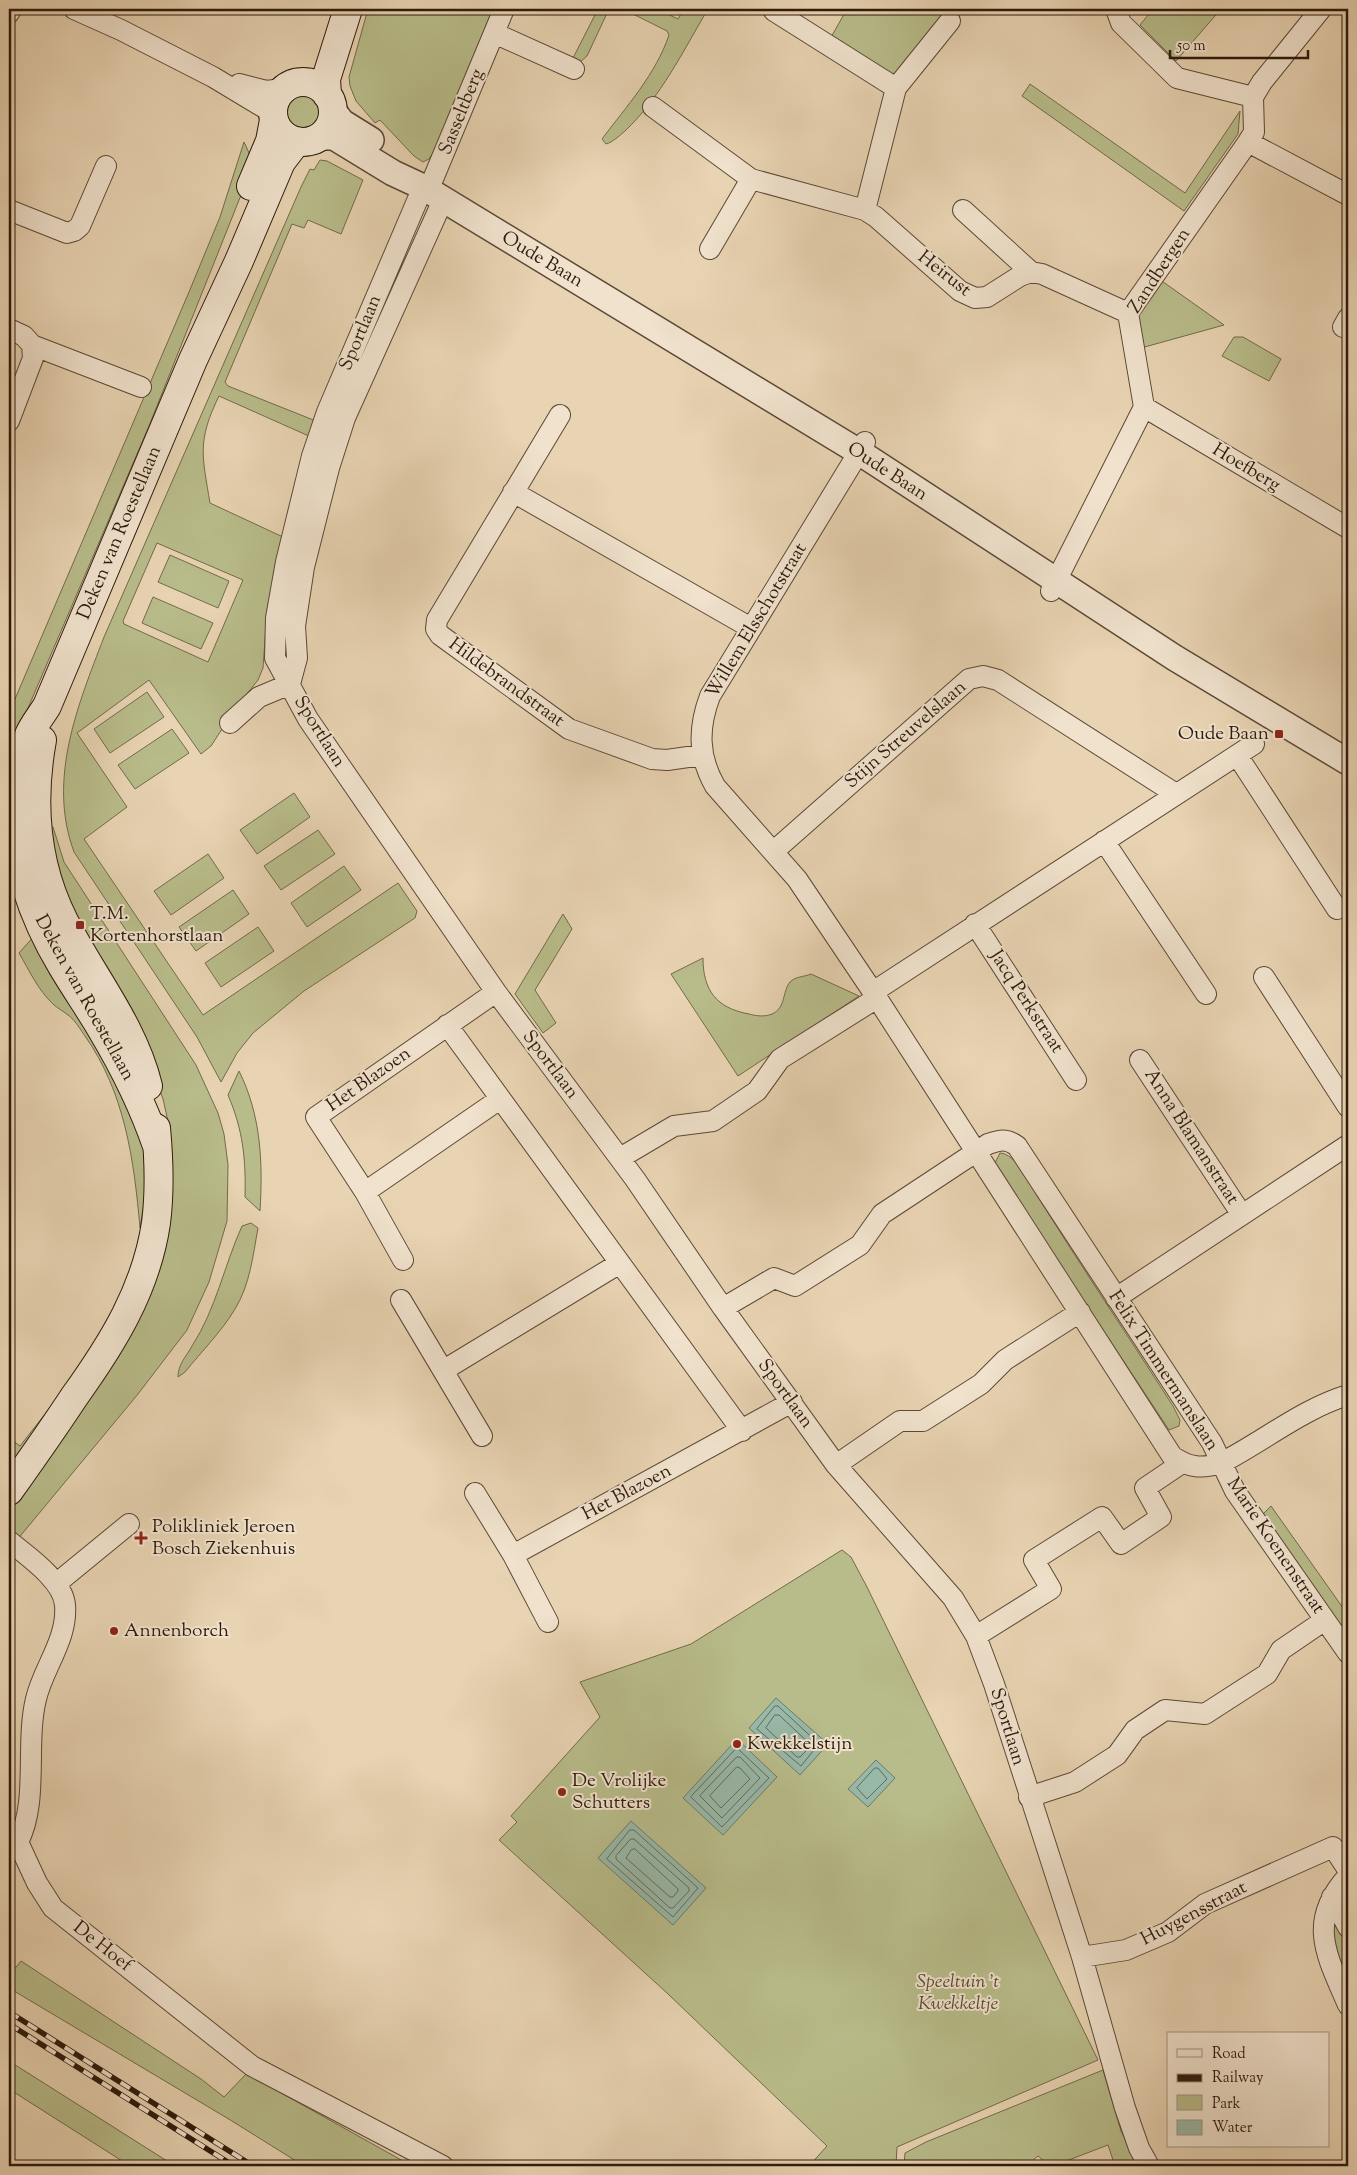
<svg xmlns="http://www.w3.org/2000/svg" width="1357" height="2175" font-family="'Sorts Mill Goudy',serif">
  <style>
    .green { fill: #b8bc8a; stroke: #726b4b; fill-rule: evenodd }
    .water { fill: #98b8a8; stroke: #6d796a }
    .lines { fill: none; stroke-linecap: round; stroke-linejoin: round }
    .shore { stroke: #62695a; stroke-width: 1 }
    .minor-casing { stroke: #5c4836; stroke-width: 22 }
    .tertiary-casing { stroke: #5c4836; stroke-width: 28 }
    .secondary-casing { stroke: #2d1a0c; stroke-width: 30 }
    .minor { stroke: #f0e2cd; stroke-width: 20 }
    .tertiary { stroke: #f0e2cd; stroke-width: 25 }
    .secondary { stroke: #f0e2cd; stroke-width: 28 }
    .rail-casing { stroke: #2d1a0c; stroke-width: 5.5 }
    .rail { stroke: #f0e2cd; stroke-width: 4; stroke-dasharray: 11; stroke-linecap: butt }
    .poi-dot { fill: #8f2418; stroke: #f0e2cd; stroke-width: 2 }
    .labels { text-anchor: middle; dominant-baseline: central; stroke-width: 4; stroke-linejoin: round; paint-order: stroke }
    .street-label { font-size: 19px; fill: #2d1a0c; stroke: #f0e2cd }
    .poi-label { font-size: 19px; fill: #2d1a0c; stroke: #f0e2cd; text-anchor: start }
    .park-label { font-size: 19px; font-style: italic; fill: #574b32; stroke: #f0e2cd }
  </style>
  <rect width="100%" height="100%" fill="#e8d3b2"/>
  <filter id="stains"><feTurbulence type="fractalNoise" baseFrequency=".004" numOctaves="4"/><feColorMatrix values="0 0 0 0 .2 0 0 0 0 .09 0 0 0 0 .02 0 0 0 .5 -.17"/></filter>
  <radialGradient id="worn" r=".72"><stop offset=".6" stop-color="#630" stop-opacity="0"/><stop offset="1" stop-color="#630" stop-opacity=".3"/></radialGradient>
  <path class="green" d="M368 9H493L434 151 429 159 423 162 414 156 380 120 375 123 356 101 350 86 349 77Z
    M598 9H609L587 56 579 63 572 60Z
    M623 9H657L678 19 684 9H708C683 51 661 97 625 131 619 136 613 142 606 144L602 139C626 107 656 74 669 35L667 31Z
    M847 9H937L944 15 894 78 830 39Z
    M1153 9H1221L1176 61 1140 25Z
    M1030 84 1185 193 1240 111 1238 134 1184 211 1022 96Z
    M286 112a17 17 0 1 1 34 0a17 17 0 1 1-34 0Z
    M244 142 250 155 255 160 149 426 22 722 9 764V713L189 292 220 217Z
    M320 160 327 161 363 180 341 234 308 220 304 228 292 224 225 382 228 386 316 421 311 437 219 396C197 441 202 455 210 503L283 537 267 611 263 668 258 680 237 706 211 746 201 754 149 680 77 733 127 807 84 839 203 1015 398 883 417 911 415 918 304 991 253 1033 237 1053 221 1082 197 1037 74 852C47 779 78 705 104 637L301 187 310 169 314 170ZM157 543 243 580 208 662 124 624 123 621Z
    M1159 279 1224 325 1141 348 1137 317Z
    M1234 337H1243L1281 359 1269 381 1222 356Z
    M170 555 229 581 218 608 158 582Z
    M153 597 213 623 201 649 142 623Z
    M147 692 164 717 110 753 94 729Z
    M172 729 189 753 135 789 118 765Z
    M294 793 310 817 257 854 240 830Z
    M42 826 53 827 64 862 196 1065 218 1113 224 1134 228 1165 227 1221 209 1282 187 1330 138 1394 17 1540 9 1533V1513L119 1356 149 1295 170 1205 172 1161 169 1126 163 1099 152 1070 67 917Z
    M318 830 335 854 281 890 264 866Z
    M208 854 224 878 171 915 154 891Z
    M344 866 361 890 307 927 291 903Z
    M233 890 249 914 196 951 179 927Z
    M563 914 572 929 535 990 556 1023 543 1033 515 994Z
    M258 927 274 951 221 987 205 963Z
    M36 934 83 1016 142 1137 147 1184 140 1228C134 1160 125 1093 85 1036 80 1029 75 1020 68 1015 63 1011 57 1008 53 1004 38 990 29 970 19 953Z
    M703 958C703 990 716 1008 749 1014 756 1016 765 1017 772 1014 786 1008 782 992 790 982 796 976 804 977 811 974L859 996 738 1076 671 974Z
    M239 1071C261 1115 263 1162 260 1211L245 1197C246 1159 243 1130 228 1095Z
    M1000 1153C1016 1154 1028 1181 1036 1194 1081 1266 1128 1336 1173 1406L1180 1420 1179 1426 1169 1430 999 1172 995 1163Z
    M251 1223 258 1228C253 1255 250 1285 235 1309 222 1331 202 1351 185 1372L178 1377C178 1364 186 1357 192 1346 216 1309 224 1266 242 1226Z
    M88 1359 9 1470V1438L20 1446Z
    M1271 1506 1348 1615V1637L1263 1514Z
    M842 1550 851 1557 867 1587 1098 2060 897 2147 896 2166H809L827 2146 667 1993 499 1840 517 1822 511 1816 600 1717 580 1682 691 1644Z
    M1335 1922 1348 1945V1993L1329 1927Z
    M21 1961 201 2079 224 2097 248 2072 274 2089 412 2166H304L232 2121 9 1988V1976Z
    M9 2061 175 2166H130L9 2089Z
    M1103 2070 1121 2131 1138 2166H1115L1108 2145 1053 2166H1050L1038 2156 1026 2166H904L905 2153 926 2142Z"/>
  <path class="water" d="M776 1698 828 1744 800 1775 749 1728Z
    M737 1739 777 1777 723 1835 683 1798Z
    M876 1760 895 1778 868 1807 848 1789Z
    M631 1821 706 1888 673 1925 598 1858Z"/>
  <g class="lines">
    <path class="shore" d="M775 1706H778L819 1744 801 1766 757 1729Z
      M775 1715H779L810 1744V1747L800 1757H797L766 1728Z
      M737 1748 769 1778 722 1827 691 1797Z
      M737 1757H740L760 1778 722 1818 700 1796Z
      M737 1767 740 1768 750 1779 721 1808 710 1796Z
      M875 1768H878L887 1779 867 1799 857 1788Z
      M630 1830H634L698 1888 673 1917 607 1859Z
      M631 1839H634L689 1888V1891L673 1908H670L616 1859V1856Z
      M635 1849 678 1889V1891L673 1897H670L626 1858 631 1850Z"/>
    <defs>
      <path id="minor" d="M74 9 121 30 213 77 273 113
        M1116 9 1121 23 1177 78 1253 97
        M774 11 896 88
        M9 13 11 9
        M494 33 574 69
        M239 84 266 91 283 89
        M653 107 751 179 865 210 876 217 960 291 975 298 987 297 1020 276 1031 272 1042 274 1128 313
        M1248 142 1348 195
        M423 187 327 412 312 456 286 562 276 618 275 658 308 719 496 992 635 1179 723 1308 836 1465 953 1598 976 1636 994 1684 1082 1957 1125 2108 1139 2148 1149 2166
        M428 191 504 9
        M9 210 67 233 74 231 80 226 106 166
        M865 210 896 88 950 21
        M963 210 1031 272
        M710 249 751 179
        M1343 327 1348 318
        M9 329 24 336 32 345 141 387
        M1144 407 1348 528
        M560 415 437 620 436 629 440 635 569 729 652 759 667 760 702 755
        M9 421 33 358 32 345
        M865 442 710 696C698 728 698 756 715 786L797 879 877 998 1172 1456C1189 1468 1202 1469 1221 1463 1264 1441 1302 1409 1348 1395
        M513 492 751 628
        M1051 591 1144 407 1128 313 1248 142 1254 132 1253 97 1262 82 1321 9
        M290 684 297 658 295 626 304 567 329 468 345 418 443 200
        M230 723 259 697 290 684
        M1237 755 1337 909
        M1104 841 1206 994
        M774 851 969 679 983 676 998 680 1176 794
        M975 924 1076 1080
        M1264 977 1348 1107
        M873 992 1254 744
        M447 1025 742 1431
        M1140 1060 1242 1215
        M620 1158 674 1126 713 1121 757 1091 780 1059 877 998
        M365 1192 500 1099
        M403 1260 365 1192 316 1117 496 992
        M1116 1298 1348 1145
        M401 1300 482 1436
        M723 1308 774 1278 795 1286 860 1245 882 1214 988 1144C1000 1140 1006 1138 1017 1146L1212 1443 1235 1491 1348 1653
        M444 1370 620 1263
        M836 1465 900 1421H923L981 1384 1005 1360 1080 1312
        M475 1493 513 1555 548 1622
        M9 1541C27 1556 63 1580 65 1605 68 1639 43 1668 36 1699 25 1744 39 1802 18 1842L37 1883 53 1908 252 2066 443 2166
        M513 1555 792 1402
        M57 1583 129 1524
        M976 1636 1051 1589 1034 1560 1102 1517 1121 1544 1161 1517 1145 1488 1182 1463
        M1029 1797 1075 1782 1117 1755 1135 1730 1165 1710 1205 1714 1267 1674 1281 1650 1325 1620
        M1348 1876C1306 1922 1327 1956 1348 2005
        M1332 1897 1348 1927
        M1082 1957 1126 1950 1168 1932 1205 1904 1333 1847 1348 1870"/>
      <path id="tertiary" d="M332 109 342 122 371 140
        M319 137H334L393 173 423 187 859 452 1175 658 1348 762"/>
      <path id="secondary" d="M273 112a30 30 0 1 1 60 0a30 30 0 1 1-60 0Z
        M327 95 326 79 348 9
        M251 186 270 141 274 120
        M42 740C31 801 35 864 64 921 92 976 133 1025 148 1086
        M157 1146C143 1105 124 1067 102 1030 89 1008 75 988 62 966 19 894 0 816 29 735 33 725 41 716 47 706L193 360 239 261 281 162 297 141
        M9 1491C31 1460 53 1429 74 1397 112 1344 146 1290 156 1223 160 1192 159 1160 156 1128"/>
    </defs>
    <use href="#minor" class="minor-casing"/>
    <use href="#tertiary" class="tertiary-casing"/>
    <use href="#secondary" class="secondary-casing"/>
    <use href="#minor" class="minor"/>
    <use href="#tertiary" class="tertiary"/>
    <use href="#secondary" class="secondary"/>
    <defs>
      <path id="rail" d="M9 2012 253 2166
        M9 2024 234 2166"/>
    </defs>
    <use href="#rail" class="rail-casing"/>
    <use href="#rail" class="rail"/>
  </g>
  <g class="poi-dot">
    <rect x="1274" y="729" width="10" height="10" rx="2.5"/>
    <rect x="75" y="920" width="10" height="10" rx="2.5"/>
    <path d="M138.5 1530.5h5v5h5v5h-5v5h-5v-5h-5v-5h5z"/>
    <circle cx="114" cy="1631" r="5"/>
    <circle cx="737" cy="1744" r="5"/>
    <circle cx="562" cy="1792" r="5"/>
  </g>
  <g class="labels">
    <g class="street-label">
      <text transform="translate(462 112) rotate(-68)">Sasseltberg</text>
      <text transform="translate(542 260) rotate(31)">Oude Baan</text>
      <text transform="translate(1160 271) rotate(-57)">Zandbergen</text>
      <text transform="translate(944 274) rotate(38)">Heirust</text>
      <text transform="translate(361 333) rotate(-67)">Sportlaan</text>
      <text transform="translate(1246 468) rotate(31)">Hoefberg</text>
      <text transform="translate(887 472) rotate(33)">Oude Baan</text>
      <text transform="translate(120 533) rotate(-67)">Deken van Roestellaan</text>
      <text transform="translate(757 621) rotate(-59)">Willem Elsschotstraat</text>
      <text transform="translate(506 683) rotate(36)">Hildebrandstraat</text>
      <text transform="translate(319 732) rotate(58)">Sportlaan</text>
      <text transform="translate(906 735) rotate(-41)">Stijn Streuvelslaan</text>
      <text transform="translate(84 998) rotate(61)">Deken van Roestellaan</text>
      <text transform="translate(1026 1002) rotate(57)">Jacq Perkstraat</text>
      <text transform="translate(550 1065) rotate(53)">Sportlaan</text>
      <text transform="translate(369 1080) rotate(-35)">Het Blazoen</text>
      <text transform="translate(1191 1137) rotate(57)">Anna Blamanstraat</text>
      <text transform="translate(1163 1371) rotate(57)">Felix Timmermanslaan</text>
      <text transform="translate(785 1394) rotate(54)">Sportlaan</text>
      <text transform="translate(627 1493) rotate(-28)">Het Blazoen</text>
      <text transform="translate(1275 1546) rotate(56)">Marie Koenenstraat</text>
      <text transform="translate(1007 1727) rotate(73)">Sportlaan</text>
      <text transform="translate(1194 1914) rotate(-28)">Huygensstraat</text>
      <text transform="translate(102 1947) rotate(38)">De Hoef</text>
    </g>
    <g class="poi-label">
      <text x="1269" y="734" text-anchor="end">Oude Baan</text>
      <text x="90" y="914">T.M.<tspan x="90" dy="22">Kortenhorstlaan</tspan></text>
      <text x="152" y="1527">Polikliniek Jeroen<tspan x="152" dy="22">Bosch Ziekenhuis</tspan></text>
      <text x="124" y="1631">Annenborch</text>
      <text x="747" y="1744">Kwekkelstijn</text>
      <text x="572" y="1781">De Vrolijke<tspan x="572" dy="22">Schutters</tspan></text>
    </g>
    <g class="park-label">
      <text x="958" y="1982">Speeltuin 't<tspan x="958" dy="22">Kwekkeltje</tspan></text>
    </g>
  </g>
  <rect width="1357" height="2175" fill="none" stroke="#e8d3b2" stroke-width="30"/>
  <rect x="10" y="10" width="1337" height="2155" fill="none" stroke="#2d1a0c" stroke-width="2.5"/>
  <rect x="15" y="15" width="1327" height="2145" fill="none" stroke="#2d1a0c"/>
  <rect x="1167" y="2032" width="162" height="115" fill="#f0e2cd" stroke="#a29280"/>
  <rect x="1177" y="2049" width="25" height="8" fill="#f0e2cd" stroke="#a29280"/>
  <text x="1212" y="2058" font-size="15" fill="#2d1a0c">Road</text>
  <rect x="1177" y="2074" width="25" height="8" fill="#2d1a0c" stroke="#a29280"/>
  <text x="1212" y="2082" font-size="15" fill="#2d1a0c">Railway</text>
  <rect x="1177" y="2095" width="25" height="15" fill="#b8bc8a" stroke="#a29280"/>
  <text x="1212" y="2108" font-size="15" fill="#2d1a0c">Park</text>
  <rect x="1177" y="2120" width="25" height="15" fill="#98b8a8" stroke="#a29280"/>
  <text x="1212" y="2132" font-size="15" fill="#2d1a0c">Water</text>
  <path d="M1170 50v8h138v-8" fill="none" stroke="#2d1a0c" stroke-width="2.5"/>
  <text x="1177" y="50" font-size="15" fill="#2d1a0c" stroke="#f0e2cd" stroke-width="4" paint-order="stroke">50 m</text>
  <rect width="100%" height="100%" filter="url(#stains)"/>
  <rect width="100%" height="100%" fill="url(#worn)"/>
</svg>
